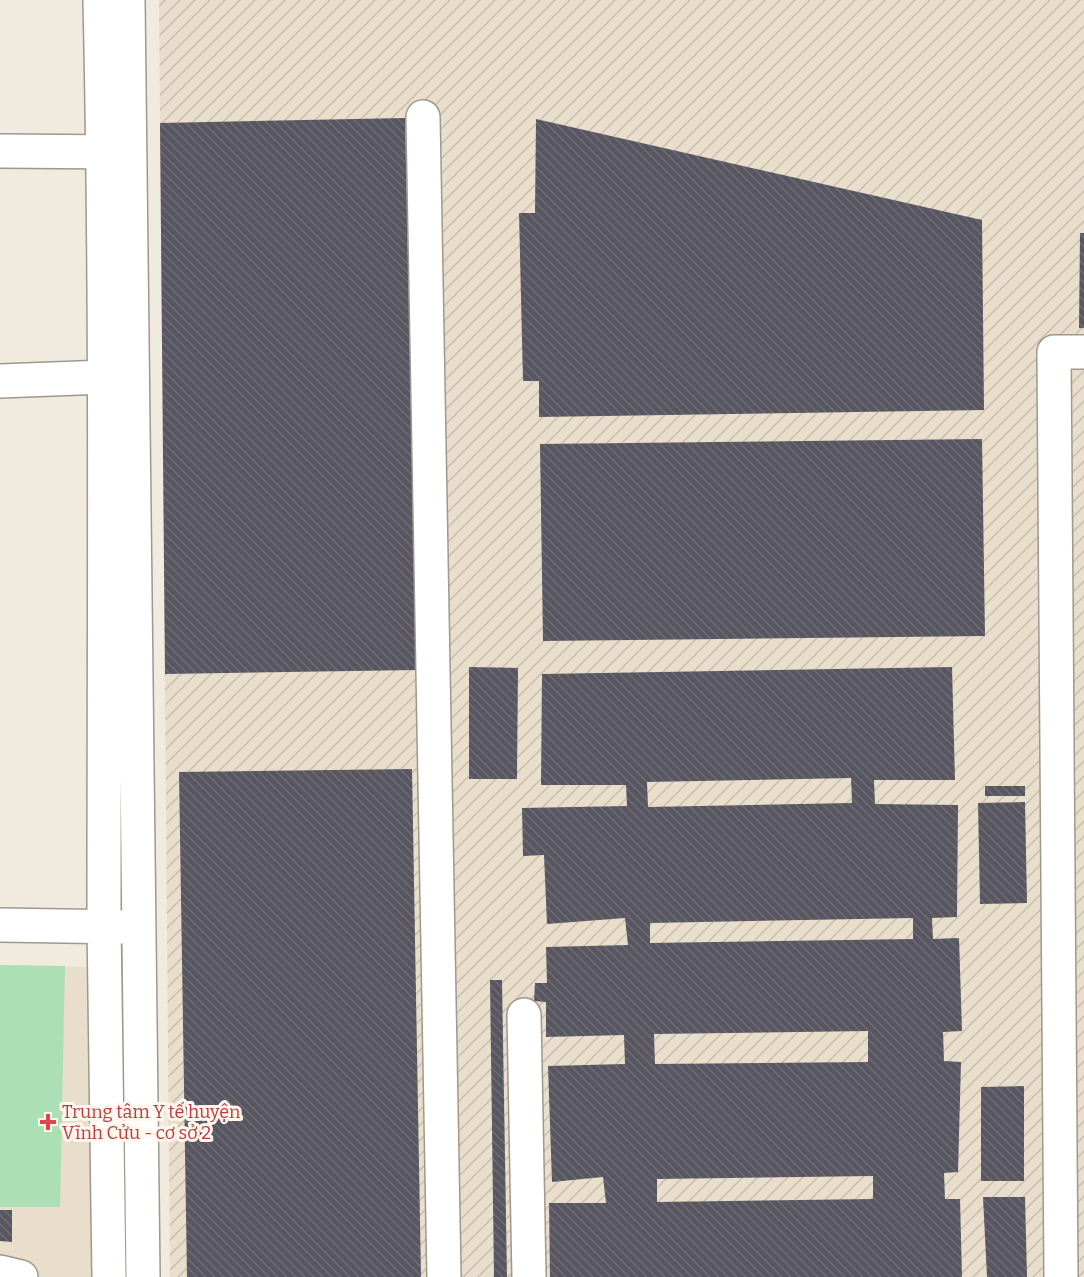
<svg xmlns="http://www.w3.org/2000/svg" width="1084" height="1277" font-family="Bitter,serif">
  <style>
    .built { fill: #e9ddcb }
    .industrial { fill: url(#industrial-furrows) }
    .green { fill: #addfb5 }
    .building { fill: url(#building-back-hatch); fill-rule: evenodd }
    .lines { fill: none; stroke-linecap: round; stroke-linejoin: round }
    .minor-casing { stroke: #9f988e; stroke-width: 36 }
    .minor { stroke: #fff; stroke-width: 33 }
    .health-dot { fill: #e0444e; stroke: #fff7ec; stroke-width: 2 }
    .labels { text-anchor: middle; dominant-baseline: central; stroke-width: 6; stroke-linejoin: round; paint-order: stroke }
    .health-label { font-size: 18px; fill: #be3a42; stroke: #fff7ec; text-anchor: start }
  </style>
  <defs>
    <pattern id="industrial-furrows" width="10" height="10" patternUnits="userSpaceOnUse" patternTransform="scale(1.5)"><rect width="10" height="10" fill="#e9ddcb"/><path d="M-1 1l2-2M0 10L10 0M9 11l2-2" fill="none" stroke="#c8beae"/></pattern>
    <pattern id="building-back-hatch" width="6" height="6" patternUnits="userSpaceOnUse" patternTransform="scale(1.5)"><rect width="6" height="6" fill="#585660"/><path d="M-1 5l2 2M0 0l6 6M5-1l2 2" fill="none" stroke="#6d6b73"/></pattern>
  </defs>
  <rect width="100%" height="100%" fill="#f1eade"/>
  <path class="built" d="M0 965 95 967 98 1277H0Z"/>
  <path class="industrial" d="M159 0H1084V1277H170Z"/>
  <path class="green" d="M0 965 65 966 60 1207H0Z"/>
  <path class="building" d="M405 118 417 670 165 674 160 123Z
    M536 119 982 220 984 410 539 417V381H523L519 213H535Z
    M1080 233H1084V328H1079Z
    M982 439 985 636 543 641 540 444Z
    M469 667 518 668 517 779H469Z
    M952 667 955 780H874L875 804 958 805 957 917 932 918 933 939 959 938 962 1031 943 1032 944 1061 961 1062 958 1172 944 1173 945 1199H960L962 1277H550L549 1203H606L603 1177 552 1182 548 1066 625 1064 624 1035 546 1037V1002L534 1001 535 983H547L546 947 628 945 625 918 547 924 544 855 523 856 522 808 627 806 626 785H541L542 674ZM851 778 852 803 648 807 647 782ZM913 918V939L650 943V923ZM868 1031V1062L655 1064 654 1034ZM873 1176V1199L657 1202V1179Z
    M412 769 421 1277H187L179 772Z
    M985 786H1025V796H985Z
    M1025 802 1027 903 980 904 978 803Z
    M490 980H502L507 1277H494Z
    M1024 1086V1181H981V1087Z
    M983 1197H1025L1027 1277H987Z
    M0 1210H12V1242L0 1241Z"/>
  <g class="lines">
    <defs>
      <path id="minor" d="M100 0C107 308 104 616 104 924 105 1042 108 1159 109 1277
        M128 0 143 1277
        M423 117 444 1277
        M0 151 124 152
        M0 381 105 377
        M0 925 127 927
        M524 1015 529 1277
        M0 1272 21 1277
        M1061 1277 1054 352H1084"/>
    </defs>
    <use href="#minor" class="minor-casing"/>
    <use href="#minor" class="minor"/>
  </g>
  <path class="health-dot" d="M45 1113h6v6h6v6h-6v6h-6v-6h-6v-6h6z"/>
  <g class="labels">
    <g class="health-label">
      <text x="62" y="1112">Trung tâm Y tế huyện<tspan x="62" dy="21">Vĩnh Cửu - cơ sở 2</tspan></text>
    </g>
  </g>
</svg>
